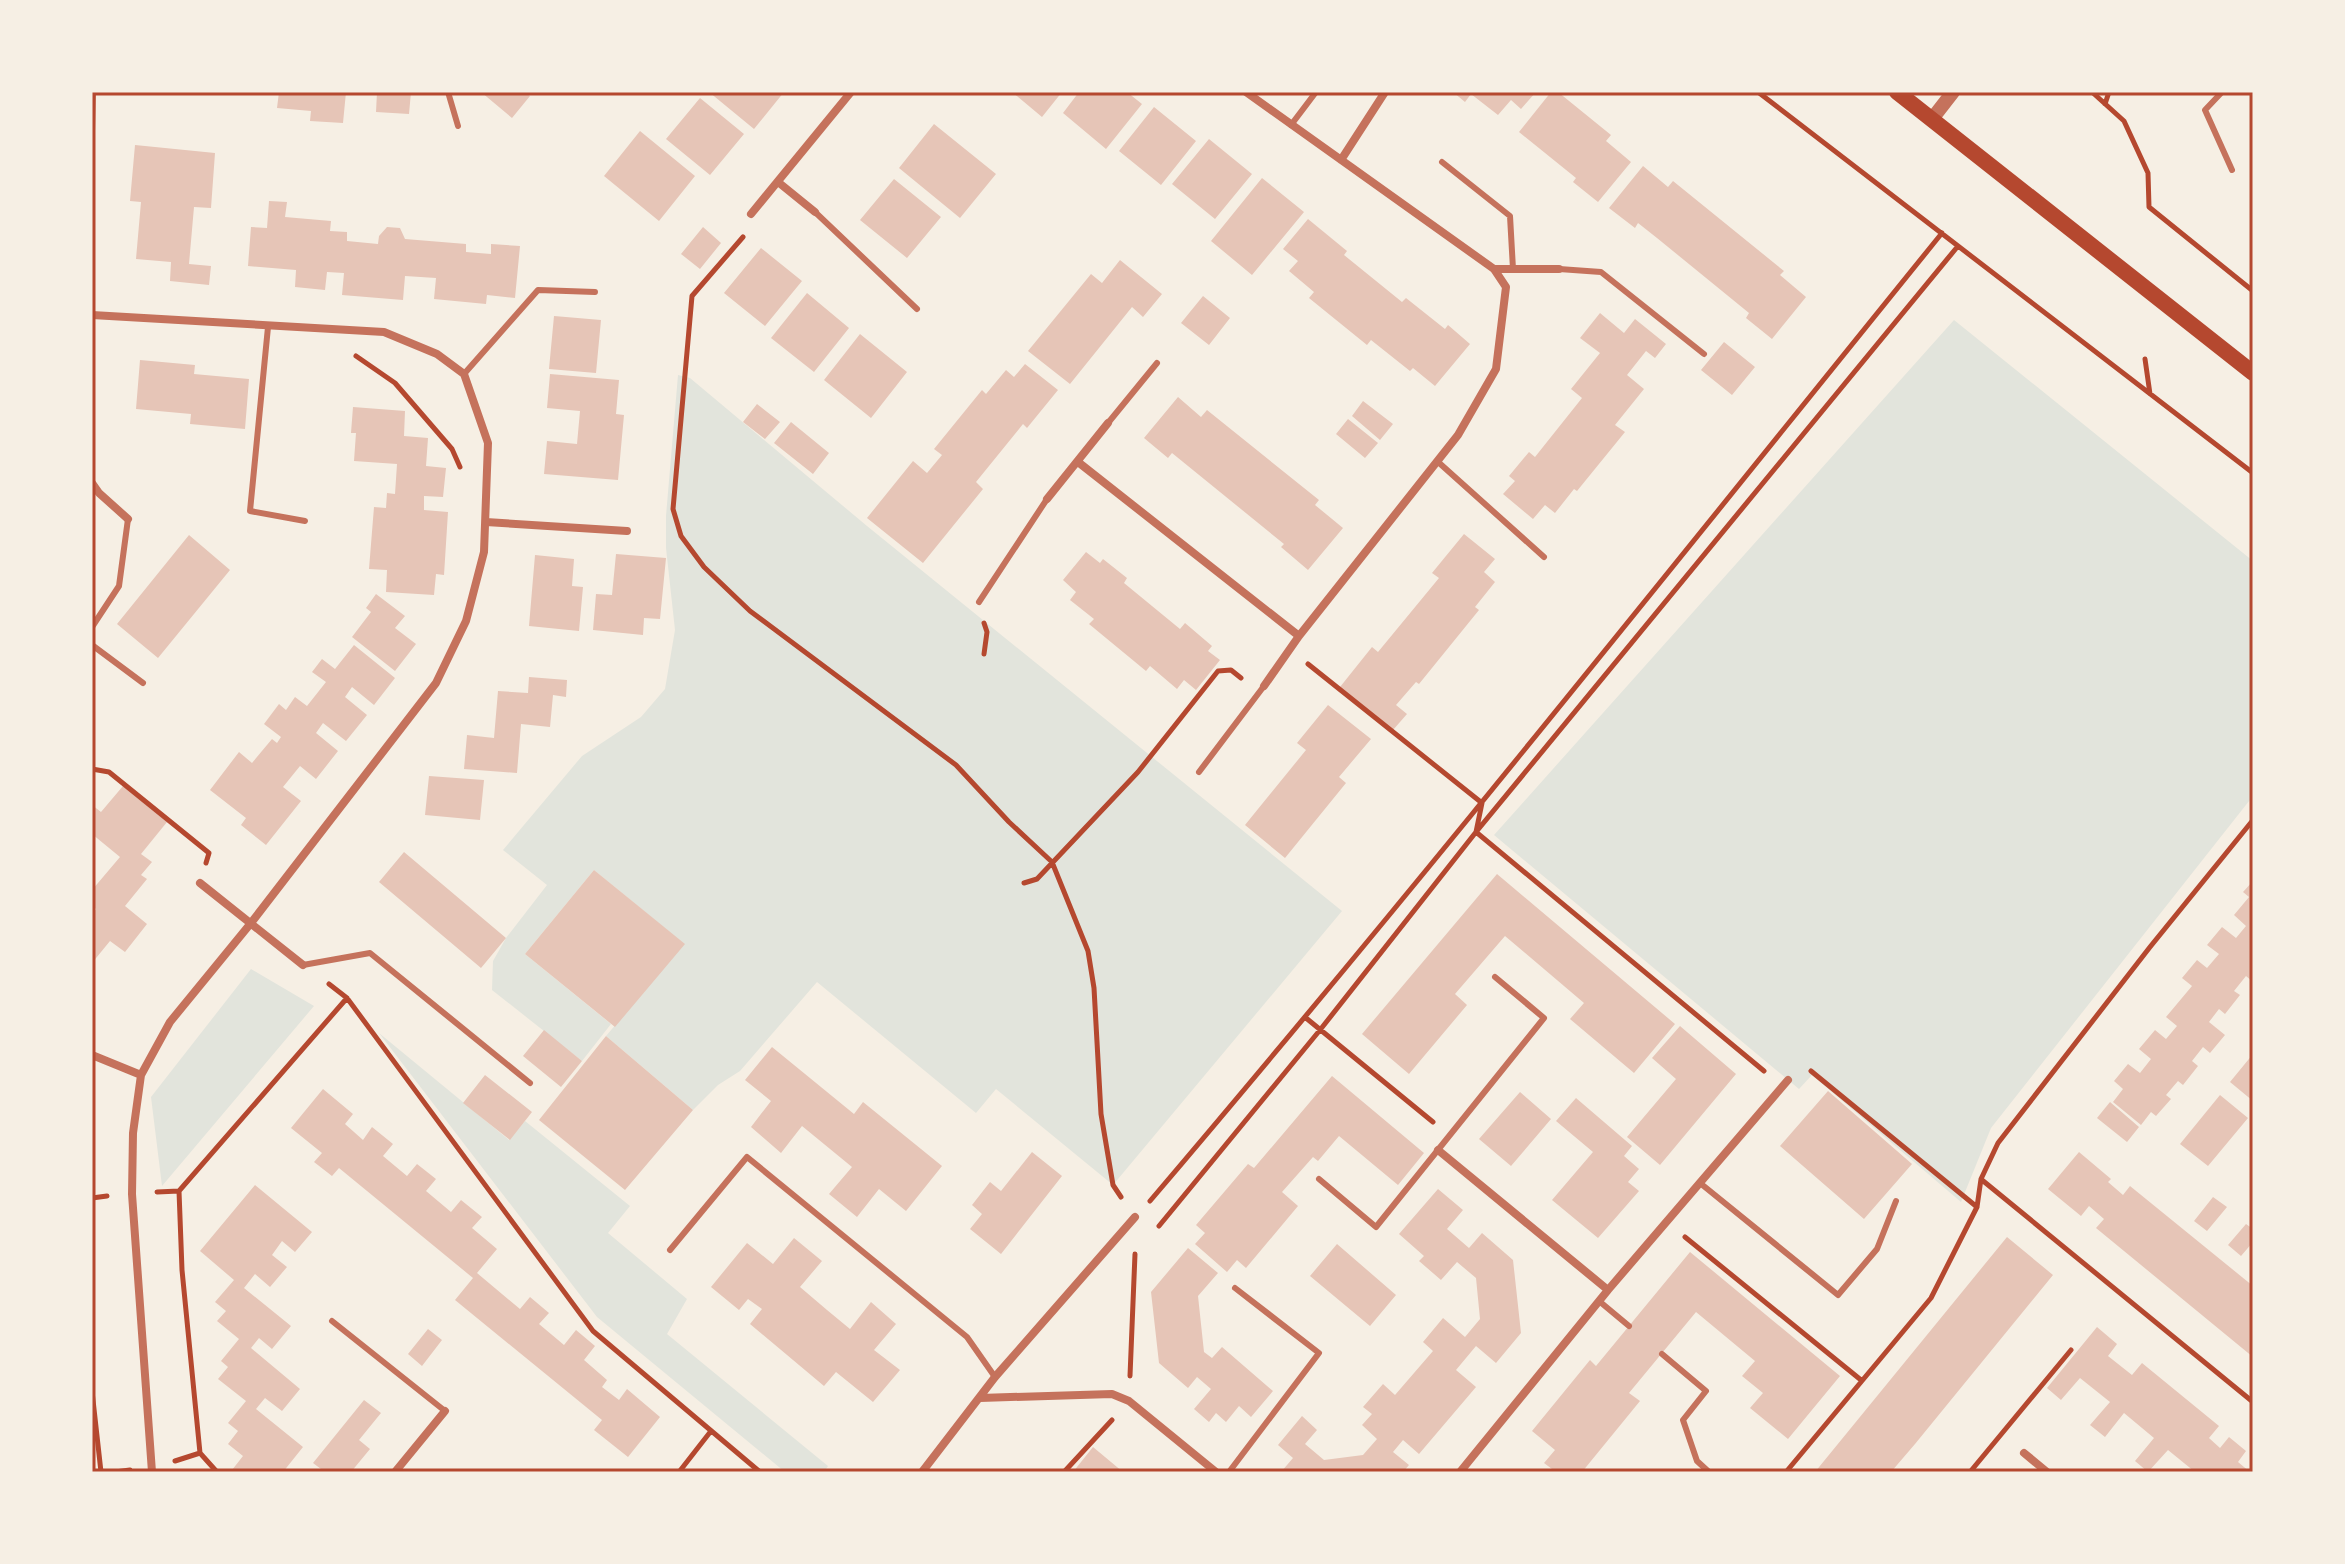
<svg xmlns="http://www.w3.org/2000/svg" width="2345" height="1564" font-family="Cabin,sans-serif">
  <style>
    .green { fill: #e2e4dc }
    .building { fill: #e6c5b7 }
    .lines { fill: none; stroke-linecap: round; stroke-linejoin: round }
    .path { stroke: #b5482f; stroke-width: 5 }
    .service { stroke: #c5725c; stroke-width: 6 }
    .minor { stroke: #c5725c; stroke-width: 8 }
    .tertiary { stroke: #c5725c; stroke-width: 14 }
    .secondary { stroke: #b5482f; stroke-width: 16 }
    .neatline { fill: none; stroke: #b5482f; stroke-width: 3 }
  </style>
  <rect width="100%" height="100%" fill="#f6efe4"/>
  <path class="green" d="M1954 320 2253 561V796L1991 1128 1961 1202 1812 1075 1799 1089 1494 835Z
    M678 375 690 378 867 526 1342 911 1113 1185 996 1089 976 1113 817 982 740 1071 718 1085 693 1110 606 1036 684 944 594 870 525 954 611 1024 582 1061 492 990 493 961 506 938 547 885 503 850 582 756 641 717 665 689 675 630 666 548V516Z
    M251 969 314 1006 162 1186 151 1097Z
    M379 1033 509 1140 525 1121 630 1206 608 1233 687 1299 667 1334 828 1466 824 1472H785L597 1317Z"/>
  <path class="building" d="M279 92H346L343 123 310 121 311 111 277 108Z
    M377 92H411L409 114 376 112Z
    M481 92H524L530 96 512 118Z
    M709 92H784L754 129Z
    M1012 92H1062L1042 117Z
    M1079 92H1127L1142 104 1106 149 1063 113Z
    M1453 92H1536L1521 109 1511 100 1498 115 1471 94 1465 102Z
    M1551 92H1558L1611 135 1606 141 1631 162 1598 202 1573 182 1576 178 1519 132Z
    M700 98 744 134 710 175 666 139Z
    M1154 107 1196 141 1161 185 1119 151Z
    M934 124 996 174 960 218 899 168Z
    M640 131 695 176 659 221 604 176Z
    M1209 139 1252 174 1215 219 1172 184Z
    M135 145 215 153 211 208 194 207 189 264 211 266 209 285 170 281 171 262 136 259 141 202 130 201Z
    M1643 166 1668 187 1673 181 1784 271 1780 275 1806 297 1772 339 1746 318 1749 313 1657 238 1638 223 1635 228 1609 208Z
    M1262 178 1304 212 1252 275 1211 241Z
    M894 179 941 217 907 258 860 220Z
    M269 201 287 202 285 217 331 221 330 231 347 232V241L378 244 379 236 387 227 400 228 405 239 466 244V252L491 254V244L520 246 515 298 487 295 486 304 434 299 436 278 405 276 403 300 342 295 344 273 327 272 325 290 295 287 296 270 248 266 251 227 267 228Z
    M1308 219 1347 251 1344 255 1402 302 1406 298 1445 329 1448 325 1470 344 1435 386 1413 368 1410 371 1371 340 1367 345 1309 298 1314 292 1289 271 1298 261 1283 249Z
    M703 227 721 243 700 269 681 254Z
    M761 248 802 281 765 326 724 293Z
    M1120 260 1162 294 1143 317 1132 307 1070 384 1028 351 1091 274 1102 283Z
    M807 293 849 328 814 372 771 338Z
    M1203 296 1230 318 1209 345 1181 323Z
    M1600 313 1624 333 1635 319 1666 344 1655 358 1646 351 1627 375 1644 389 1615 425 1625 432 1577 491 1574 489 1555 513 1545 505 1533 519 1503 494 1515 481 1509 476 1529 452 1535 457 1582 398 1571 389 1600 353 1580 338Z
    M554 316 601 320 596 373 549 369Z
    M860 334 907 372 871 418 824 380Z
    M1724 342 1755 367 1732 395 1701 370Z
    M140 360 195 365 194 374 249 379 245 429 190 424 191 414 136 409Z
    M1025 364 1058 390 1027 428 1023 424 976 482 983 489 923 563 867 518 913 461 927 473 942 455 934 449 982 390 986 394 1006 370 1014 377Z
    M550 374 619 380 616 414 624 415 618 480 544 474 547 441 577 444 580 411 547 408Z
    M1178 397 1201 417 1207 410 1319 500 1315 505 1343 528 1308 570 1281 547 1284 544 1172 453 1168 458 1144 438Z
    M1363 401 1393 424 1380 440 1352 416Z
    M757 404 780 422 765 439 743 422Z
    M353 407 405 411 404 436 428 438 426 466 446 468 443 497 424 496V510L448 512 444 575 436 574 434 595 386 592 387 570 369 569 374 507 386 508 387 493 395 494 397 464 354 461 356 433H351Z
    M1348 419 1378 443 1365 458 1336 434Z
    M791 422 829 453 813 474 774 443Z
    M1464 534 1495 559 1484 572 1495 582 1475 607 1479 610 1419 684 1416 682 1396 705 1407 714 1393 730 1340 687 1372 647 1378 652 1439 578 1432 573Z
    M189 535 230 570 158 658 117 624Z
    M1086 552 1100 563 1103 559 1127 578 1124 583 1180 629 1185 623 1212 646 1208 651 1220 660 1196 690 1184 680 1177 689 1150 666 1146 671 1089 624 1094 619 1070 600 1076 592 1063 580Z
    M616 554 666 558 660 619 644 618 643 635 593 630 596 594 612 595Z
    M535 555 574 559 572 586 583 587 579 631 529 626Z
    M376 594 405 616 395 628 416 644 395 671 352 637 371 612 366 608Z
    M354 645 395 678 374 705 352 687 345 697 367 715 346 741 323 723 316 733 338 751 316 779 300 766 283 787 301 801 266 845 241 825 246 818 210 790 239 752 252 763 272 739 277 743 281 737 264 724 279 704 286 710 295 697 307 706 326 682 312 672 322 659 335 669Z
    M529 677 567 680 566 697 553 695 550 727 521 724 517 773 464 769 467 735 494 738 498 691 528 693Z
    M1328 705 1371 739 1339 777 1346 783 1285 858 1245 825 1306 750 1297 743Z
    M429 776 484 780 480 820 425 815Z
    M123 786 167 822 141 854 152 862 141 875 147 879 125 906 147 924 125 952 110 941 92 963V914L96 909 92 906V890L120 857 92 834V805L101 812Z
    M404 852 506 938 481 968 379 882Z
    M594 870 685 944 615 1027 525 954Z
    M1497 874 1675 1024 1634 1073 1570 1019 1584 1003 1505 936 1455 994 1467 1005 1409 1074 1362 1034Z
    M2253 881V982L2246 976 2234 991 2240 995 2225 1014 2219 1009 2209 1022 2225 1035 2210 1053 2203 1047 2192 1061 2198 1066 2183 1085 2178 1081 2166 1095 2171 1099 2156 1116 2151 1112 2141 1125 2113 1102 2123 1089 2114 1081 2128 1064 2140 1073 2151 1059 2139 1049 2155 1030 2166 1039 2177 1026 2166 1017 2192 986 2182 978 2197 960 2207 968 2219 954 2207 945 2222 927 2236 938 2246 926 2234 915 2249 897 2243 892Z
    M1680 1026 1736 1074 1660 1165 1627 1137 1676 1079 1652 1058Z
    M544 1030 582 1061 561 1087 523 1056Z
    M606 1036 693 1110 625 1190 539 1120Z
    M772 1047 854 1114 863 1102 942 1166 906 1211 879 1189 857 1217 829 1194 852 1167 802 1126 781 1153 751 1127 771 1101 745 1080Z
    M2253 1054V1101L2230 1082Z
    M485 1075 532 1112 510 1140 463 1103Z
    M1332 1076 1424 1153 1398 1185 1339 1136 1318 1161 1313 1157 1282 1192 1298 1206 1246 1268 1237 1260 1227 1272 1195 1244 1205 1233 1196 1225 1248 1164 1254 1168Z
    M323 1089 353 1114 345 1124 363 1140 372 1127 393 1144 383 1156 407 1176 417 1164 436 1179 426 1191 451 1212 461 1200 482 1217 472 1228 497 1249 477 1273 520 1309 530 1297 549 1313 539 1324 564 1345 576 1330 595 1346 584 1360 607 1380 602 1387 619 1400 627 1389 660 1417 628 1457 594 1430 602 1420 455 1300 473 1278 339 1168 332 1176 314 1162 322 1153 291 1128Z
    M1828 1091 1912 1164 1864 1219 1780 1146Z
    M1520 1092 1551 1119 1511 1166 1479 1139Z
    M2220 1095 2248 1118 2208 1166 2180 1144Z
    M1576 1098 1632 1146 1624 1156 1639 1169 1628 1182 1639 1191 1598 1238 1552 1200 1593 1152 1556 1121Z
    M2110 1102 2139 1127 2127 1142 2097 1118Z
    M1032 1152 1062 1176 1001 1254 970 1229 982 1214 972 1205 990 1182 1001 1191Z
    M2079 1152 2111 1179 2108 1182 2123 1195 2130 1186 2253 1286V1357L2096 1228 2104 1219 2089 1206 2081 1216 2048 1189Z
    M255 1185 312 1232 295 1252 282 1241 272 1255 287 1267 270 1287 255 1274 244 1288 291 1326 272 1349 259 1338 251 1348 300 1389 282 1411 265 1398 256 1409 303 1447 283 1472H235L232 1470 243 1456 228 1444 238 1431 228 1423 246 1401 218 1379 228 1367 221 1361 239 1339 217 1321 226 1311 215 1302 234 1280 200 1251Z
    M1438 1189 1463 1210 1447 1229 1469 1248 1482 1233 1513 1260 1521 1333 1496 1363 1476 1346 1456 1370 1476 1387 1419 1454 1403 1440 1393 1452 1409 1465 1403 1472H1281L1293 1458 1278 1445 1302 1416 1317 1430 1305 1444 1324 1460 1363 1455 1377 1439 1362 1425 1372 1414 1363 1407 1383 1384 1395 1395 1433 1351 1423 1342 1443 1318 1465 1337 1480 1319 1476 1278 1457 1262 1441 1280 1419 1261 1424 1256 1399 1234Z
    M2213 1197 2227 1207 2207 1231 2194 1221Z
    M2246 1224 2253 1229V1242L2241 1256 2228 1245Z
    M2007 1237 2053 1275 1915 1444 1891 1472H1815Z
    M794 1238 822 1261 800 1287 827 1310 850 1329 871 1302 896 1324 874 1350 900 1370 873 1402 836 1372 824 1386 750 1324 762 1309 748 1299 739 1310 711 1287 747 1243 773 1264Z
    M1337 1244 1396 1295 1370 1326 1310 1276Z
    M1188 1248 1218 1273 1198 1296 1204 1352 1212 1358 1222 1347 1273 1391 1251 1417 1239 1406 1226 1422 1216 1413 1209 1422 1194 1409 1211 1389 1197 1377 1188 1388 1159 1363 1151 1292Z
    M1690 1252 1840 1376 1788 1439 1750 1408 1763 1393 1742 1376 1755 1361 1696 1312 1629 1393 1640 1401 1582 1472H1556L1544 1463 1555 1450 1532 1431 1590 1360 1596 1366Z
    M2097 1327 2117 1344 2108 1356 2132 1375 2142 1363 2219 1426 2209 1438 2220 1448 2229 1437 2246 1451 2238 1462 2250 1472H2195L2168 1450 2148 1472 2135 1461 2154 1438 2124 1413 2105 1437 2090 1425 2110 1402 2080 1378 2061 1400 2047 1388Z
    M428 1329 442 1340 422 1366 408 1354Z
    M364 1400 381 1413 359 1440 370 1449 351 1472H325L313 1463Z
    M1093 1447 1123 1472H1073Z"/>
  <g class="lines">
    <path class="path" d="M1758 92 2253 473
      M2092 92 2124 121 2148 173 2149 207 2253 291
      M2105 104 2109 92
      M743 237 692 296 673 509 681 536 704 567 750 611 956 765 1009 822 1052 862 1088 951 1094 988 1101 1114 1113 1185 1121 1197
      M356 356 395 383 452 449 460 467
      M2145 359 2150 394
      M984 623 987 632 984 654
      M1308 664 1482 803 1476 832 1764 1071
      M92 769 109 772 209 853 206 863
      M1024 883 1037 879 1138 772 1218 671 1231 670 1241 678
      M329 984 347 998 593 1331 760 1472
      M1306 1018 1433 1122
      M1811 1071 1977 1207
      M1982 1180 2253 1402
      M157 1192 179 1191
      M92 1198 107 1196
      M1150 1201C1420 884 1680 557 1942 233
      M1159 1226 1320 1030 1476 832 1958 246
      M1685 1237 1861 1380
      M1130 1376 1135 1254
      M92 1391 101 1472
      M175 1461 200 1453
      M115 1472 130 1470
      M217 1472 200 1453 182 1270 179 1191 347 998
      M679 1472 711 1431
      M1064 1472 1112 1420
      M1786 1472 1931 1298 1977 1207 1981 1179 1998 1143 2150 947 2253 820
      M1970 1472 2071 1350"/>
    <path class="service" d="M448 92 458 126
      M2222 92 2205 110 2232 170
      M1291 125 1316 92
      M92 131 93 92
      M1442 162 1510 216 1513 269
      M815 212 917 309
      M1559 269 1601 272 1704 354
      M268 327 250 511 305 521
      M464 374 538 290 595 292
      M1108 423 1157 363
      M1437 461 1544 557
      M979 602 1047 499
      M92 627 119 586 128 519
      M92 645 143 683
      M1199 772 1264 686
      M303 965 370 953 530 1083
      M1319 1179 1376 1227 1544 1018 1495 977
      M1700 1183 1838 1295 1877 1249 1896 1201
      M670 1250 747 1157 967 1337 995 1377
      M1599 1301 1629 1326
      M332 1321 445 1411
      M1662 1354 1706 1391 1683 1420 1697 1461 1709 1472
      M1229 1472 1319 1353 1235 1288"/>
    <path class="minor" d="M1246 92 1494 269 1506 287 1496 369 1458 435 1299 636 1264 686
      M1341 160 1385 92
      M778 182 815 212
      M751 214 851 92
      M1494 269H1559
      M92 315 384 332 437 354 464 374 488 443 484 552 466 621 436 683 251 923 170 1022 141 1075
      M1078 462 1299 636
      M92 483 99 493 128 519
      M1047 499 1108 423
      M486 522 627 531
      M200 883 303 965
      M92 1055 141 1075 133 1133 132 1194 152 1472
      M1438 1150 1608 1290
      M980 1398 1112 1394 1129 1401 1216 1472
      M2024 1453 2047 1472
      M395 1472 445 1411
      M922 1472 995 1377 1135 1217
      M1460 1472 1608 1290 1788 1080"/>
    <path class="tertiary" d="M1932 119 1953 92"/>
    <path class="secondary" d="M1897 92 2253 373"/>
  </g>
  <rect width="2345" height="1564" fill="none" stroke="#f6efe4" stroke-width="188"/>
  <rect x="94" y="94" width="2157" height="1376" class="neatline"/>
</svg>
